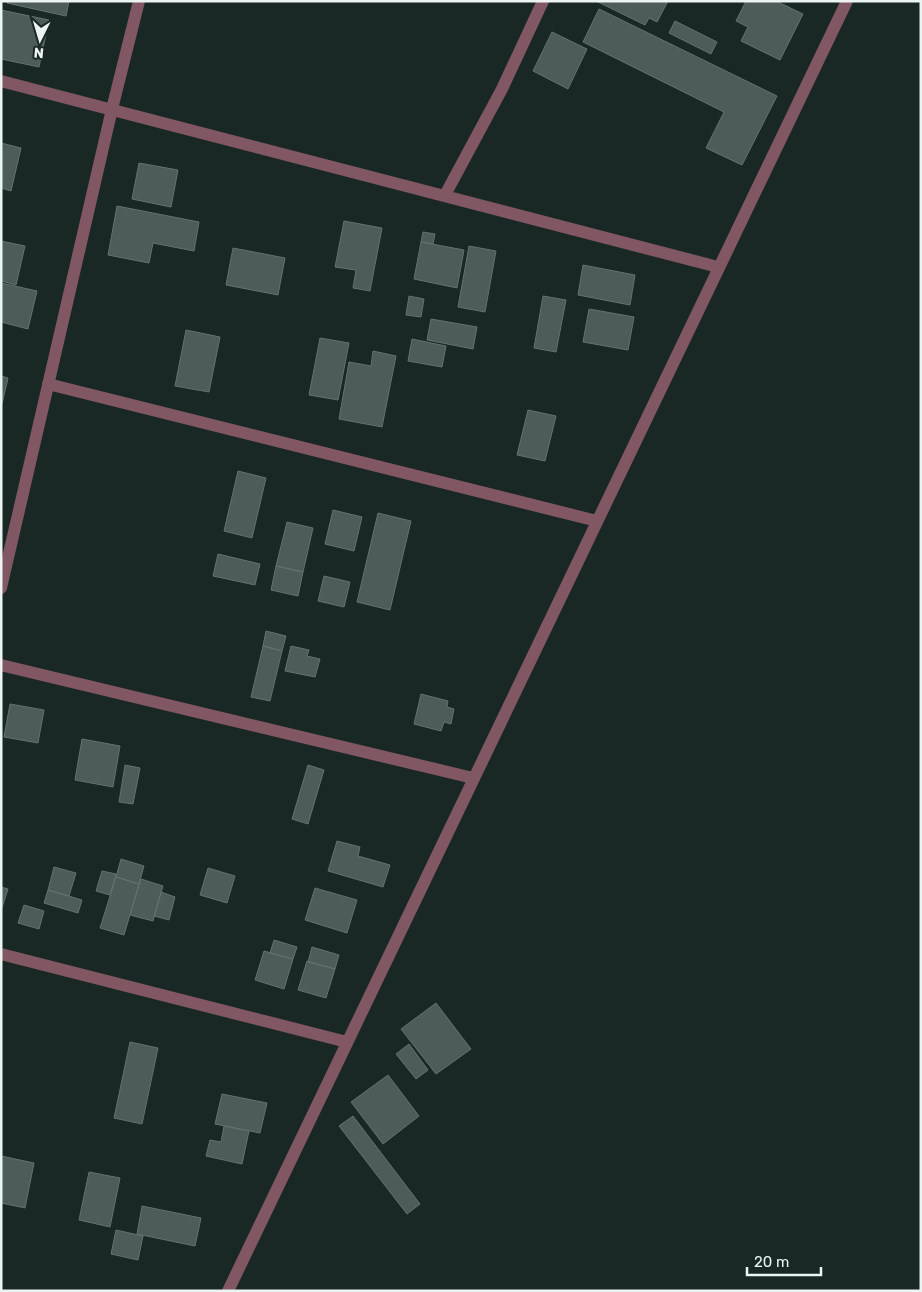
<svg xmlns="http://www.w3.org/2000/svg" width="922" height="1292" font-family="Rubik,sans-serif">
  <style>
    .building { fill: #4d5c59; stroke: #62726e }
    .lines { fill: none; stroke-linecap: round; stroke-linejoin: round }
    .minor { stroke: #805762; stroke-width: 12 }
  </style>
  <rect width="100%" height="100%" fill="#192825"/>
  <path class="building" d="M7 1H69L66 16 7 3Z
    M596 1H668L657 22 649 18 645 25Z
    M746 1H776L803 14 780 60 741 41 748 27 736 21Z
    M599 9 777 96 742 165 706 148 724 112 583 42Z
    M1 10 49 20 39 67 1 59Z
    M675 21 717 42 711 54 669 33Z
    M552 32 587 49 568 89 533 71Z
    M1 143 21 148 11 191 1 188Z
    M139 163 178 170 171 207 132 199Z
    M117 206 199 222 194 251 153 243 149 263 108 255Z
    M344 221 382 228 370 291 353 288 356 270 335 267Z
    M423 232 435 234 433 244 421 242Z
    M1 241 25 246 16 285 1 281Z
    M421 242 464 250 457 288 414 279Z
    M469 246 496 251 485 312 458 307Z
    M233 248 285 258 278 295 226 285Z
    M583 265 635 275 630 305 578 295Z
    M1 283 37 291 28 329 1 322Z
    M409 296 424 299 421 317 406 315Z
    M543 296 566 300 556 352 534 348Z
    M589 309 634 317 628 350 583 342Z
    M431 319 477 327 473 349 427 340Z
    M186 330 220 337 209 392 175 386Z
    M320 338 349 343 338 400 309 395Z
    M412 339 446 346 442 367 408 361Z
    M373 351 396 356 382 427 339 419 349 362 371 366Z
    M1 376 8 378 2 404H1Z
    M528 410 556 416 545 461 517 455Z
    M238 471 266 478 252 538 224 531Z
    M333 510 362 517 354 551 325 544Z
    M378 513 411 521 390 610 357 602Z
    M287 522 313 528 303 572 276 566Z
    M218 554 260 564 255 585 213 576Z
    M276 566 303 572 298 596 271 590Z
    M324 576 350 582 344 607 318 601Z
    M266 631 286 636 282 651 263 646Z
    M263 646 282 651 270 701 251 697Z
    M291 646 309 650 307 656 320 659 315 677 285 671Z
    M421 694 448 701 447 707 454 709 451 724 444 722 441 731 414 724Z
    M10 704 44 710 38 743 4 737Z
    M82 739 120 746 113 787 75 780Z
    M125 765 140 768 133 804 119 802Z
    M308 765 324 770 308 824 292 819Z
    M337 841 360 847 358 856 390 865 383 887 328 871Z
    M121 859 144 866 139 884 116 877Z
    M54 867 76 873 69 896 48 890Z
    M208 868 235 876 227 903 200 895Z
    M102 871 116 874 110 895 96 891Z
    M116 877 139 884 124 935 100 928Z
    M141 879 163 886 153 921 130 915Z
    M1 887 8 889 1 911Z
    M315 888 357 900 347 933 305 920Z
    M48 890 82 900 78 913 44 903Z
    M161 892 175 897 169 920 154 916Z
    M24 905 44 911 39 929 18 923Z
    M274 940 297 947 293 959 270 953Z
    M312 947 339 955 335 969 308 962Z
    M264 951 293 959 284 989 255 980Z
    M307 961 335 969 326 998 298 990Z
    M436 1003 471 1049 436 1074 401 1029Z
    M130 1042 158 1048 142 1124 114 1118Z
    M409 1044 428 1070 416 1079 396 1054Z
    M388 1075 419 1116 383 1144 351 1102Z
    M222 1094 267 1103 260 1133 215 1124Z
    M353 1116 420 1204 407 1214 339 1126Z
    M224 1126 249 1131 242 1164 206 1156 210 1140 221 1142Z
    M1 1156 34 1163 25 1208 1 1203Z
    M89 1172 120 1178 110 1227 79 1220Z
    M142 1206 201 1218 195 1246 137 1234Z
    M116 1230 143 1236 138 1260 111 1254Z"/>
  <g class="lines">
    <path class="minor" d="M1 81 718 267
      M445 195 502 89 543 1
      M48 384 597 521
      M1 588 112 109 139 1
      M1 665 473 778
      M1 954 347 1042
      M228 1291 847 1"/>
  </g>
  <rect width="922" height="1292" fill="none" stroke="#ebf4f2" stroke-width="5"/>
  <g transform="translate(40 40) rotate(185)" stroke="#192825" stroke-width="4" paint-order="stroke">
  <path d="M0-4L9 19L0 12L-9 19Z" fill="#ebf4f2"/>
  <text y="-8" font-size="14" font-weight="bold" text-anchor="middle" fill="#ebf4f2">N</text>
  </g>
  <path d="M747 1267v8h74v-8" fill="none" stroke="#ebf4f2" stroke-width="2.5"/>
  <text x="754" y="1267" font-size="15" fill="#ebf4f2" stroke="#192825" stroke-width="4" paint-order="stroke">20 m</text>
</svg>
